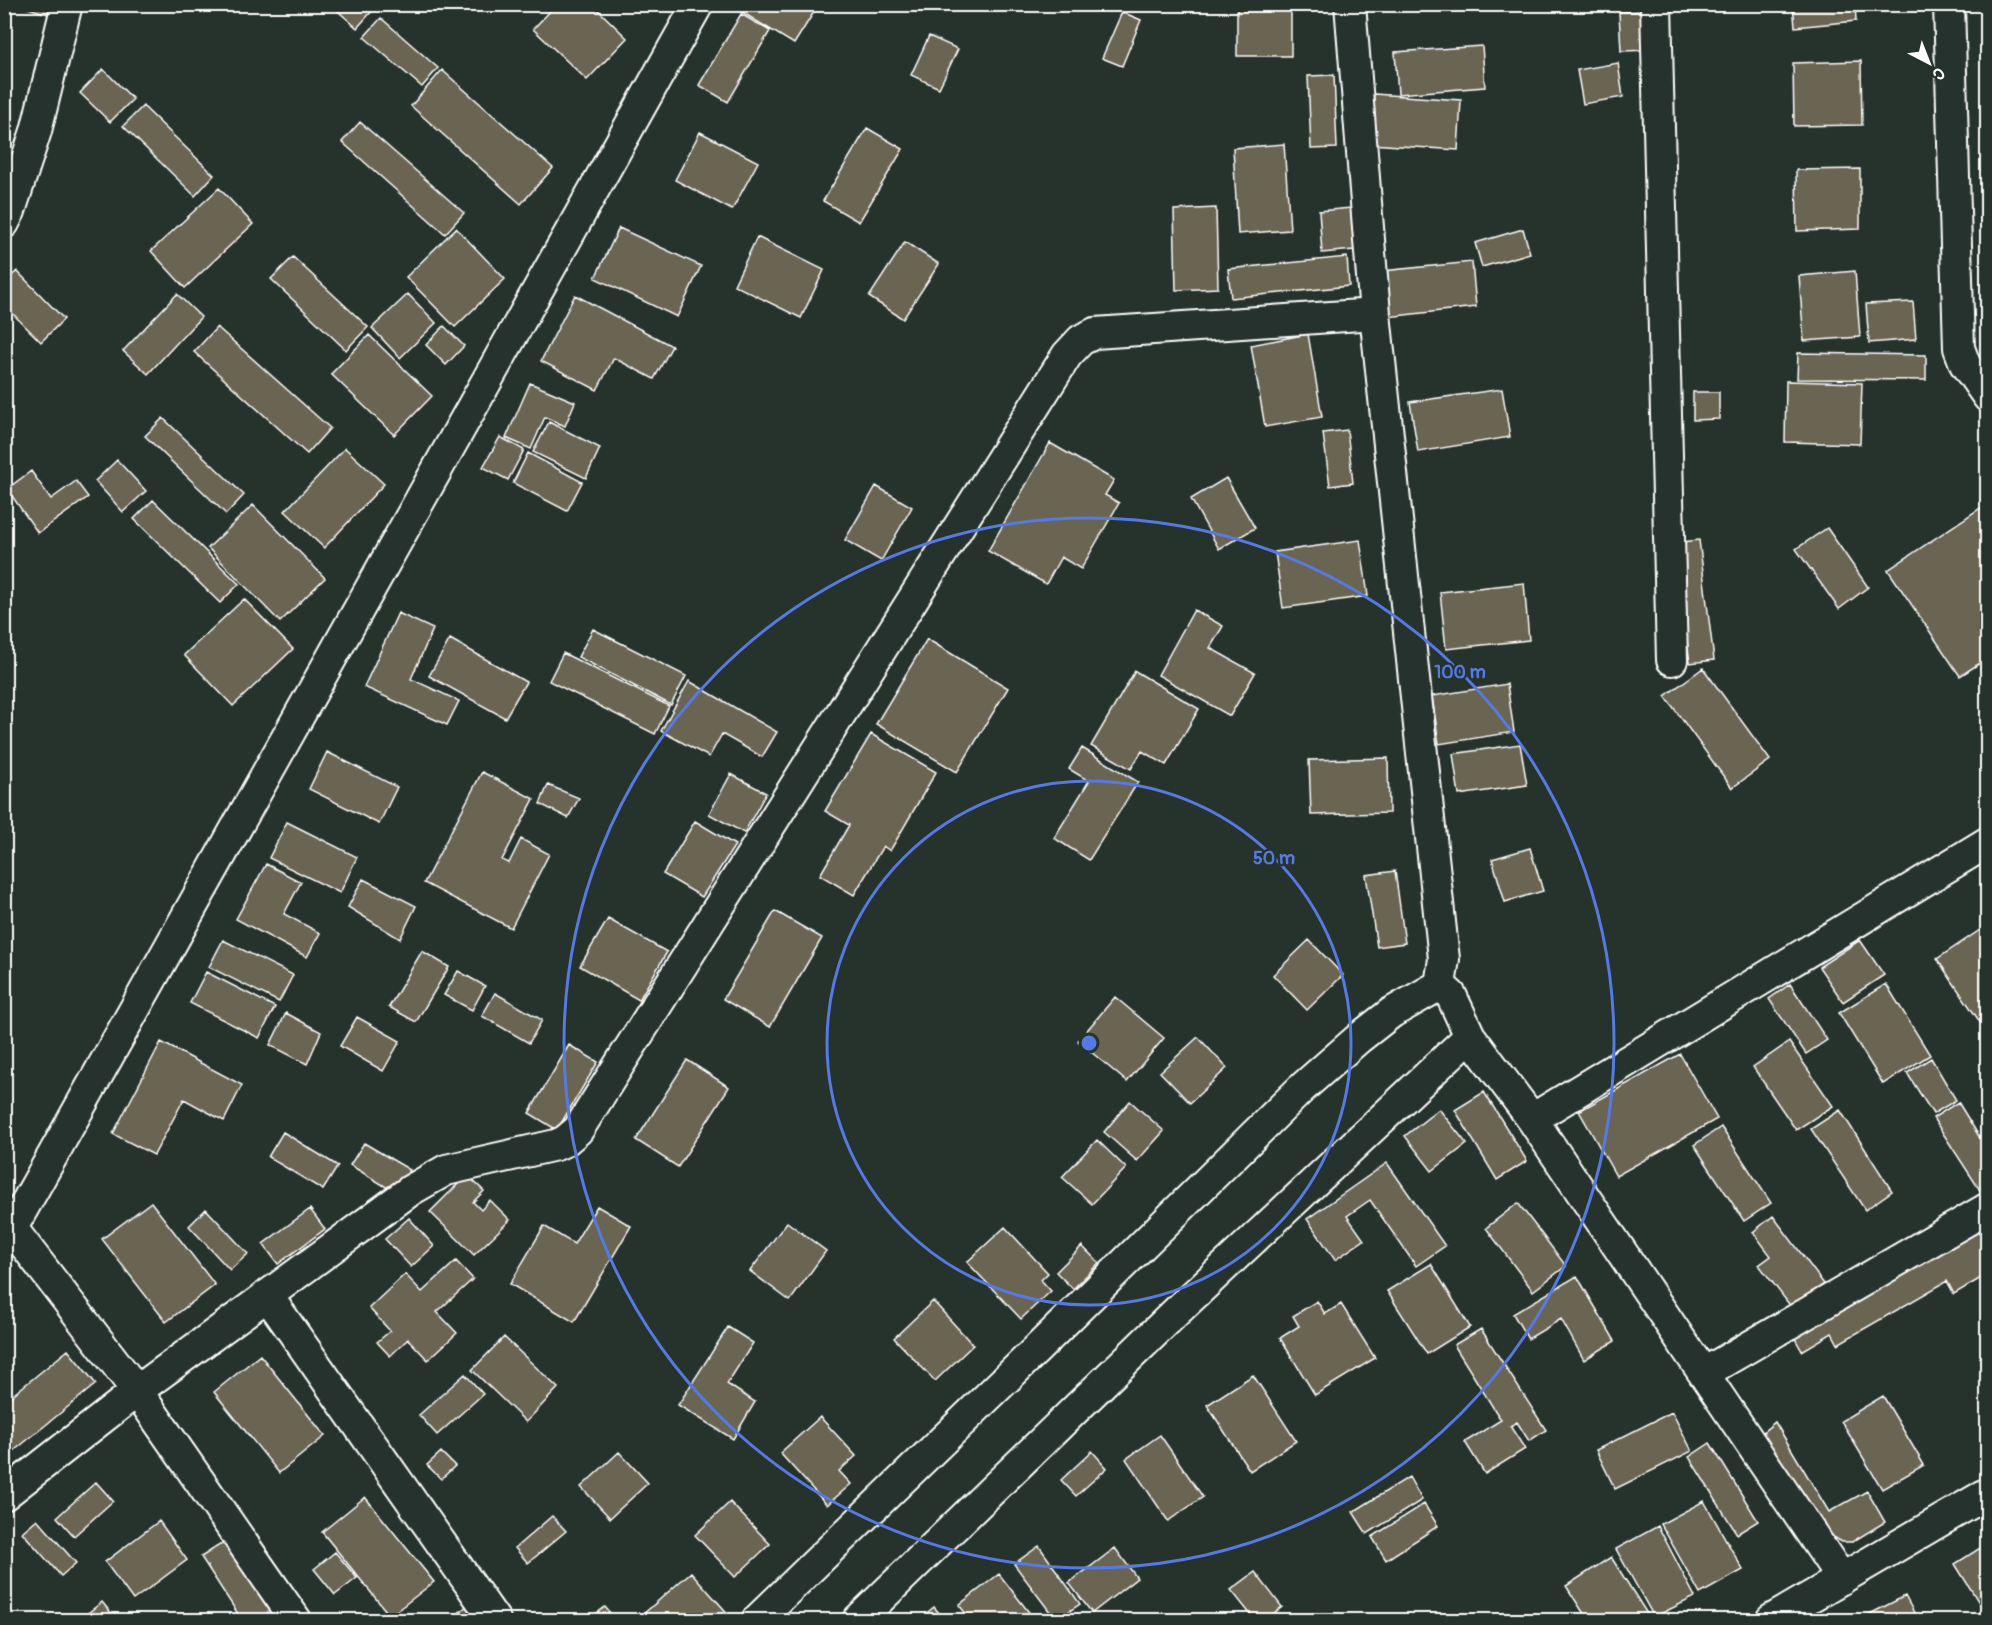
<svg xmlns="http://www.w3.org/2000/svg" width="1992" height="1625" font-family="Pangolin,sans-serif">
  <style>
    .building { fill: #6b6553; stroke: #fff; stroke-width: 1.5 }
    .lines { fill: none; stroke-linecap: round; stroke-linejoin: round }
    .minor-casing { stroke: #fff; stroke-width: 34 }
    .minor { stroke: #26332d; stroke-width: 30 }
    .ring { fill: none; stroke: #567ae2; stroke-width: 3 }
    .centre { fill: #567ae2; stroke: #26332d; stroke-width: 3 }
    .ring-label { font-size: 18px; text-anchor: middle; font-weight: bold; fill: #567ae2; stroke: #26332d; stroke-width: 4.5; stroke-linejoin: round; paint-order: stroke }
  </style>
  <rect width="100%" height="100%" fill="#26332d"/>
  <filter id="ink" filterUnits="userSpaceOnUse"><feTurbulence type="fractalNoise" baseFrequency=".0167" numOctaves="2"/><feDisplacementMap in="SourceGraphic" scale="12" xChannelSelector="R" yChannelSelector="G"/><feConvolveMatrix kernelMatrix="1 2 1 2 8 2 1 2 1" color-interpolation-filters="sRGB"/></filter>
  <g filter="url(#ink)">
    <path class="building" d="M15 4H50L48 14Z
      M330 4H367L373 10 357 28Z
      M557 4H592L627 38 587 80 533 29Z
      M744 4H819L794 44 740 11Z
      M1237 4H1291V56H1237Z
      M1357 4H1444V9H1357Z
      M1793 4H1855L1856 21 1795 27Z
      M1649 11 1651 50 1621 51 1619 12Z
      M1122 12 1141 20 1122 66 1102 58Z
      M741 14 770 31 728 102 699 85Z
      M381 18 438 68 422 87 364 37Z
      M929 36 958 49 939 88 911 75Z
      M1482 46 1485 87 1398 94 1395 52Z
      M1861 61 1862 125 1794 126 1793 63Z
      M1618 63 1623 97 1583 104 1577 70Z
      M103 69 133 99 110 122 80 93Z
      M442 70 553 168 521 204 411 106Z
      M1334 75 1337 148 1311 149 1308 76Z
      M1374 94 1461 100 1458 150 1371 144Z
      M143 106 214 175 195 196 123 126Z
      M360 122 464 213 445 234 342 142Z
      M867 128 903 149 859 222 823 201Z
      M700 132 758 162 732 210 675 180Z
      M1284 144 1290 230 1238 234 1233 148Z
      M1860 169V229L1797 231 1796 170Z
      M219 188 253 224 185 288 151 251Z
      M1216 208 1218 288 1176 290 1174 210Z
      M1351 208 1354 250 1322 253 1319 211Z
      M456 228 505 279 455 327 406 277Z
      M619 228 701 266 677 317 595 278Z
      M1523 229 1530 253 1482 267 1475 243Z
      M757 237 824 270 801 318 734 285Z
      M905 242 939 264 903 319 869 297Z
      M293 257 368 327 346 350 271 279Z
      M1347 257 1349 286 1231 298 1228 269Z
      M1472 262 1476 307 1387 317 1382 271Z
      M17 271 64 319 41 342 4 305V283Z
      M1855 271 1860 337 1804 341 1799 276Z
      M177 294 201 317 148 374 123 351Z
      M408 294 436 323 400 358 372 328Z
      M575 295 672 346 654 379 614 358 597 390 541 361Z
      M1913 302 1916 339 1869 343 1866 304Z
      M444 326 464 346 446 365 426 345Z
      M217 327 330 428 307 454 194 352Z
      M1308 334 1322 417 1265 427 1251 345Z
      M369 335 432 396 394 435 331 374Z
      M1798 353 1926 355V380L1797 379Z
      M1786 381 1862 383 1860 444 1785 442Z
      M530 383 575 402 565 426 545 417 531 449 506 438Z
      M1502 389 1510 437 1418 452 1410 402Z
      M1693 392H1719V419L1693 420Z
      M163 418 244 495 226 514 145 436Z
      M549 422 600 448 586 478 533 452Z
      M1347 430 1353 483 1330 486 1323 433Z
      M500 437 524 450 508 480 483 467Z
      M1050 443 1114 480 1105 495 1119 503 1081 569 1061 557 1046 584 988 551Z
      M345 448 384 484 324 548 285 511Z
      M528 453 582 482 567 511 513 483Z
      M117 460 146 491 123 512 95 481Z
      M31 471 51 499 76 481 88 497 38 533 7 489Z
      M1226 478 1255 528 1219 549 1191 499Z
      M876 486 912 507 881 561 845 540Z
      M153 500 239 584 220 603 134 519Z
      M1988 503V658L1960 676 1888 570Z
      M253 505 325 578 280 622 208 548Z
      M1827 528 1868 587 1839 609 1796 549Z
      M1360 540 1368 596 1283 608 1275 552Z
      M1699 540 1714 660 1690 663 1674 543Z
      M1524 583 1529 640 1446 649 1440 592Z
      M244 599 293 649 233 706 184 655Z
      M1194 610 1223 626 1210 648 1255 673 1230 716 1158 675Z
      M398 613 433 629 411 679 459 701 447 725 364 687Z
      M593 629 686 676 671 705 578 657Z
      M450 639 526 682 505 718 429 676Z
      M927 639 1008 688 957 772 876 724Z
      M563 653 669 706 655 734 549 681Z
      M1703 668 1770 760 1732 788 1665 696Z
      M1135 671 1199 709 1166 765 1142 751 1131 769 1091 746Z
      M689 681 777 732 762 757 722 734 709 757 661 731Z
      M1507 684 1514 732 1439 744 1432 696Z
      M871 734 936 772 890 851 883 846 854 895 820 875 849 825 825 811Z
      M1520 744 1527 785 1459 795 1453 754Z
      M1082 748 1138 782 1089 860 1054 838 1089 781 1069 769Z
      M327 752 397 787 379 824 309 789Z
      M1388 758 1389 813 1311 815 1309 760Z
      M482 772 534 799 502 860 509 863 521 839 549 854 511 928 424 883Z
      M731 774 766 793 744 833 709 814Z
      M548 785 579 798 568 818 540 804Z
      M695 821 735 845 702 897 663 874Z
      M287 822 357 857 340 893 269 858Z
      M1530 848 1543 891 1505 902 1492 859Z
      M266 864 301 882 284 914 320 933 307 957 236 919Z
      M1395 871 1405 943 1377 947 1366 875Z
      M363 879 416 906 400 939 348 907Z
      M775 911 822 938 770 1027 723 999Z
      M608 919 667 952 639 1000 580 966Z
      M1983 928 1988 934V1021L1982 1025 1937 959Z
      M223 940 293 975 279 1002 209 967Z
      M1309 940 1343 975 1307 1010 1273 975Z
      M1860 940 1884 975 1843 1002 1819 967Z
      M422 951 449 967 416 1022 389 1007Z
      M458 971 485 986 472 1010 444 995Z
      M206 972 275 1007 259 1038 190 1003Z
      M1790 984 1827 1040 1806 1054 1769 999Z
      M1886 984 1930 1055 1883 1084 1839 1013Z
      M495 993 542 1020 529 1043 482 1016Z
      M1115 997 1164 1038 1127 1082 1078 1041Z
      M286 1013 321 1032 307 1064 270 1045Z
      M357 1017 400 1041 383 1071 340 1046Z
      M1198 1037 1227 1068 1190 1103 1160 1072Z
      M161 1042 242 1085 224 1121 184 1099 154 1155 113 1134Z
      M1789 1042 1833 1106 1796 1130 1753 1067Z
      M569 1045 598 1062 557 1130 529 1113Z
      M1680 1054 1717 1119 1616 1176 1579 1111Z
      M1931 1058 1956 1100 1933 1114 1907 1073Z
      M687 1060 729 1087 678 1167 636 1140Z
      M1484 1092 1527 1161 1497 1180 1455 1110Z
      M1130 1101 1164 1131 1137 1161 1104 1132Z
      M1958 1102 1988 1151V1196L1985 1198 1933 1118Z
      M1439 1109 1467 1144 1432 1171 1405 1136Z
      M1840 1110 1892 1191 1865 1210 1811 1129Z
      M1721 1127 1771 1203 1744 1221 1694 1145Z
      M283 1132 338 1166 323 1190 268 1157Z
      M1097 1140 1126 1168 1092 1204 1062 1177Z
      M364 1143 410 1170 396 1193 350 1165Z
      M1387 1163 1445 1246 1416 1266 1370 1200 1347 1216 1364 1240 1335 1260 1307 1219Z
      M467 1175 484 1191 473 1202 481 1210 490 1200 510 1220 474 1255 430 1212Z
      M151 1202 215 1285 166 1322 102 1239Z
      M1518 1203 1566 1266 1533 1291 1486 1228Z
      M597 1206 631 1226 574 1322 510 1284 544 1226 574 1244Z
      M206 1209 248 1254 230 1270 189 1226Z
      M310 1209 325 1229 278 1264 263 1244Z
      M1773 1216 1824 1284 1792 1308 1759 1265 1771 1256 1753 1232Z
      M409 1218 434 1246 411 1267 385 1239Z
      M1988 1220V1274L1954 1294 1947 1281 1838 1344 1832 1333 1802 1351 1793 1335Z
      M787 1222 826 1251 790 1301 750 1271Z
      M1005 1227 1048 1273 1041 1280 1051 1291 1021 1319 967 1262Z
      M1082 1246 1099 1263 1073 1289 1056 1272Z
      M456 1261 473 1279 437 1312 457 1333 428 1360 408 1339 390 1356 377 1342 390 1331 369 1308 405 1274 422 1292Z
      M1431 1264 1470 1327 1427 1354 1387 1291Z
      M1577 1276 1615 1341 1584 1360 1561 1319 1528 1339 1513 1314Z
      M933 1301 973 1345 935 1381 894 1338Z
      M1317 1301 1325 1314 1341 1304 1375 1358 1315 1395 1280 1338 1299 1326 1293 1316Z
      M728 1327 753 1343 727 1384 755 1402 733 1439 678 1405Z
      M1481 1329 1546 1430 1529 1441 1517 1422 1510 1426 1525 1449 1485 1474 1465 1442 1501 1420 1454 1345Z
      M504 1337 558 1388 526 1422 472 1370Z
      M68 1350 96 1384 4 1459V1402Z
      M260 1355 325 1436 279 1473 214 1392Z
      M465 1374 483 1394 437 1435 419 1415Z
      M1253 1375 1296 1441 1250 1471 1207 1405Z
      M1883 1396 1924 1465 1882 1489 1841 1421Z
      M1672 1412 1692 1451 1615 1489 1596 1450Z
      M820 1417 856 1456 839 1471 851 1484 827 1505 780 1453Z
      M1775 1422 1829 1512 1867 1491 1885 1522 1852 1542H1842L1813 1525 1757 1437Z
      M1160 1435 1203 1497 1168 1521 1126 1459Z
      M1710 1443 1758 1521 1737 1534 1689 1457Z
      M1092 1451 1107 1468 1076 1496 1061 1480Z
      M441 1452 455 1466 441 1479 427 1465Z
      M619 1452 648 1483 610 1518 581 1487Z
      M1409 1477 1422 1500 1367 1534 1353 1512Z
      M96 1482 113 1501 74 1536 57 1517Z
      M365 1497 434 1582 390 1616 322 1532Z
      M1704 1501 1743 1570 1700 1594 1661 1524Z
      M730 1502 770 1544 735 1577 695 1535Z
      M1424 1504 1438 1526 1386 1560 1372 1537Z
      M552 1516 566 1531 528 1563 515 1548Z
      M37 1519 76 1563 61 1576 22 1532Z
      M159 1521 187 1560 133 1600 105 1562Z
      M1658 1526 1695 1597 1654 1617 1616 1549Z
      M224 1542 276 1620H242L201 1557Z
      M1988 1543V1617L1955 1564Z
      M1039 1546 1080 1604 1056 1620 1014 1564Z
      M1115 1548 1137 1578 1092 1613 1069 1583Z
      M335 1552 357 1578 335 1595 314 1569Z
      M1611 1557 1651 1620H1588L1566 1586Z
      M691 1572 730 1616 725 1620H645L641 1616Z
      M1255 1572 1282 1607 1265 1620H1255L1231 1590Z
      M999 1574 1035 1620H971L959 1605Z
      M1905 1596 1918 1620H1858Z
      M102 1602 117 1620H79Z
      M471 1602 488 1620H455L453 1618Z
      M605 1607 616 1620H588Z
      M934 1607 945 1620H918Z"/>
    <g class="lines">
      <defs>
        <path id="minor" d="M1350 4 1375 314 1444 959 1440 985 1451 995 1470 1036 1532 1119 1842 1579
          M1656 4 1672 660
          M1949 4 1959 348 1965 364 1988 397
          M4 223 10 211 36 131 67 4
          M1532 1119 1988 842
          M4 1218 137 1391 296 1620
          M12 1228 698 4
          M267 1295 495 1620
          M1704 1373 1988 1208
          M4 1495 137 1391 411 1190 446 1170 556 1145 565 1141 578 1130 1067 355 1081 340 1095 333 1375 314
          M757 1620 1036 1350 1302 1088 1359 1038 1391 1013 1440 985
          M858 1620 1178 1310 1470 1036
          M1771 1620 1988 1493"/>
      </defs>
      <use href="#minor" class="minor-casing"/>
      <use href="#minor" class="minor"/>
    </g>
  </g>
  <g class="ring">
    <circle cx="1089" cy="1043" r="262"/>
    <circle cx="1089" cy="1043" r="525"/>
  </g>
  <circle cx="1089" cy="1043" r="9" class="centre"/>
  <g class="ring-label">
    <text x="1460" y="678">100 m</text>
    <text x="1274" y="864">50 m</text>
  </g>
  <rect width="1992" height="1625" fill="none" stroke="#26332d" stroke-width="24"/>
  <rect x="12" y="12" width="1968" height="1601" fill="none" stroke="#fff" stroke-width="2" filter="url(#ink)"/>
  <g transform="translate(1929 63) rotate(138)" stroke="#26332d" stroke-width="4.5" paint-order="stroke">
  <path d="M0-4.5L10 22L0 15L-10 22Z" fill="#ffffff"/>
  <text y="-9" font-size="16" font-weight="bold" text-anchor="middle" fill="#ffffff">С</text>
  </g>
</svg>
